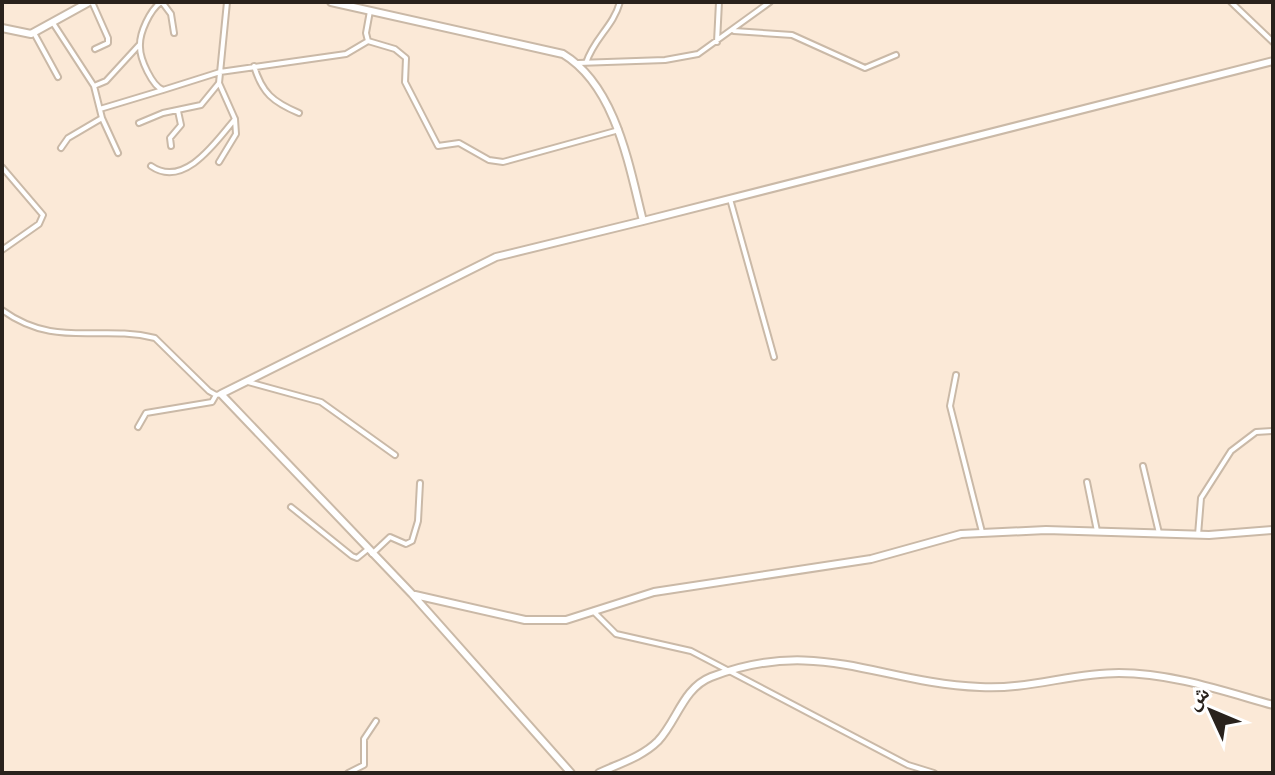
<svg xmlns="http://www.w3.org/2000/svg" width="1275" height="775" font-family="Roboto,'Noto Naskh Arabic',sans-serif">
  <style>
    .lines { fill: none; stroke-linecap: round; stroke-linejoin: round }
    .minor-casing { stroke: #cab9a7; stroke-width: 8 }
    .tertiary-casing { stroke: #cab9a7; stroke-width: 10 }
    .minor { stroke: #fff; stroke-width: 4 }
    .tertiary { stroke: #fff; stroke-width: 6 }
  </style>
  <rect width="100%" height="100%" fill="#fbe9d7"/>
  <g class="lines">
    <defs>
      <path id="minor" d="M92 2 108 38V43L95 49
        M161 2C150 10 139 33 140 47 140 59 152 86 163 90L220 72 346 54 368 41
        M162 2 171 14 174 33
        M1231 2 1273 42
        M370 11 366 33 368 41 395 49 406 58 405 82 438 146 459 143 489 160 503 162 619 130
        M53 23 94 86 102 118 118 153
        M734 31 792 35 865 68 896 55
        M34 33 58 77
        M717 42 719 2
        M578 63 665 60 698 54 770 2
        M586 63C594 38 613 27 620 2
        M254 66C262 93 273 102 299 113
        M94 86 106 81 139 45
        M100 109 163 90
        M139 123 163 113 201 105 219 83
        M171 146 170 138 181 125 178 111
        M61 148 68 138 102 118
        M219 162 236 134 235 119
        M151 166C184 189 216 142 235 119L219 83 227 2
        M2 167 43 215 39 224 2 250
        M730 199 774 357
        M2 310C56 349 99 324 155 338L209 391 216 395 221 394
        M956 375 950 406 982 532
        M248 382 321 402 395 455
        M138 427 146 413 212 402 216 395
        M1143 466 1159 533
        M1087 482 1097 531
        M291 507 352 556 357 558 368 549
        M1198 535 1201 498 1231 451 1256 432 1273 431
        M372 554 390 537 406 544 412 541 418 521 420 483
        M593 611 616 634 691 651 908 765 934 773
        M348 773 364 765V739L376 721"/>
      <path id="tertiary" d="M331 2 563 54C616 86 629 166 643 221L496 257 221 394 412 594 571 773
        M2 28 31 34 89 2
        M643 221 1273 61
        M415 595 525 620H566L654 592 871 559 961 534 1046 530 1209 535 1273 530
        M599 773C618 764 642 757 658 741 677 721 683 688 711 677 817 636 879 683 980 687 1027 690 1072 673 1119 673 1171 673 1223 691 1273 705"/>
    </defs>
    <use href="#minor" class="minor-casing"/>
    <use href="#tertiary" class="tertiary-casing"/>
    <use href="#minor" class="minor"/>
    <use href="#tertiary" class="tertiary"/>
  </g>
  <rect width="1275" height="775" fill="none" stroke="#29221c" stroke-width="8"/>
  <g transform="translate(1211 711) rotate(314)" stroke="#ffffff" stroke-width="6" paint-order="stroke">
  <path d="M0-6L14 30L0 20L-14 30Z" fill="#29221c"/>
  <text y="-12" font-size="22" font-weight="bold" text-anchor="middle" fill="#29221c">ش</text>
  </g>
</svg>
